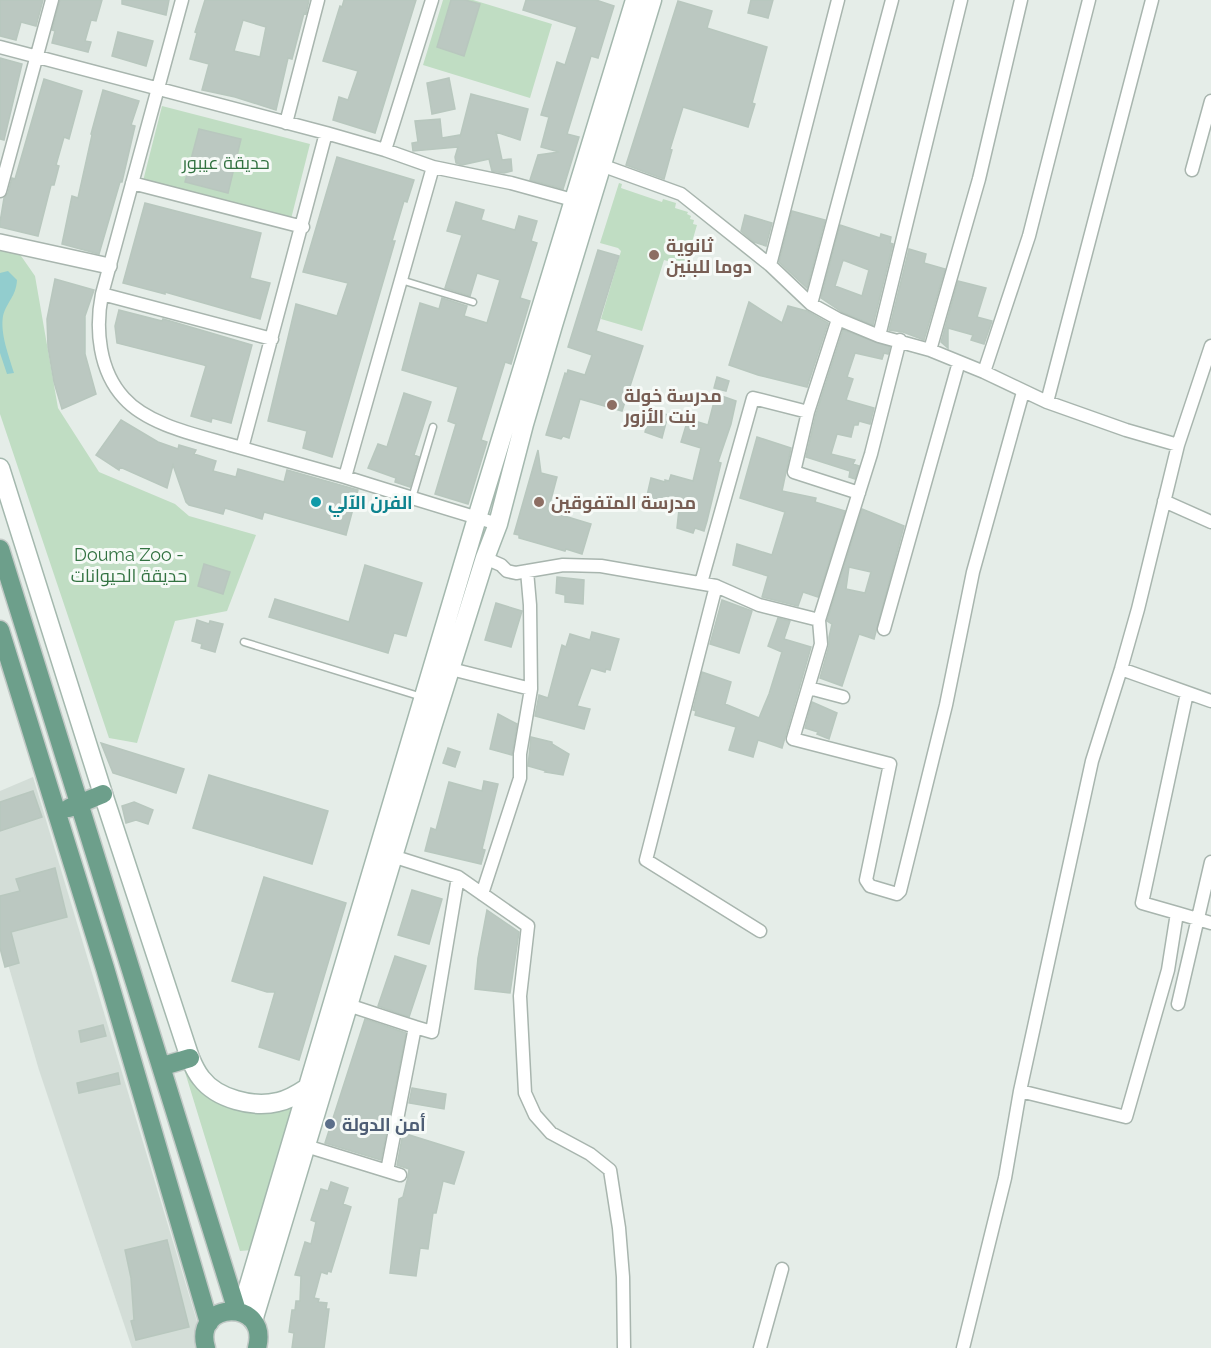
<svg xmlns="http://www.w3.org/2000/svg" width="1211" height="1348" font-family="Raleway,Cairo,sans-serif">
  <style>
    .built { fill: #d3ddd7 }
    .green { fill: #c0ddc3 }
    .water { fill: #92cdce }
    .building { fill: #bbc8c1; stroke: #b8c7be; stroke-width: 1.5; fill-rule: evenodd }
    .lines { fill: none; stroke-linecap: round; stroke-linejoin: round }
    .service-casing { stroke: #a8b5ae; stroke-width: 9 }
    .minor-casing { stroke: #a8b5ae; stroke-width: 15 }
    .tertiary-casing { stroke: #a8b5ae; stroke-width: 18 }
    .secondary-casing { stroke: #a4b8ae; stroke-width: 21 }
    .primary-casing { stroke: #c2c9c6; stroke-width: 21 }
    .service { stroke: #fff; stroke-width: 6 }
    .minor { stroke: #fff; stroke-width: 12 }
    .tertiary { stroke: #fff; stroke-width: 15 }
    .secondary { stroke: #fff; stroke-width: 18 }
    .primary { stroke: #6d9f8b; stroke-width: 18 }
    .education-dot { fill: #8d6e63; stroke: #f6faf7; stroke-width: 2 }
    .culture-dot { fill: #0f9aa8; stroke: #f6faf7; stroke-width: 2 }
    .service-dot { fill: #5c6f8a; stroke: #f6faf7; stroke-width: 2 }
    .labels { text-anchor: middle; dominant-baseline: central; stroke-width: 6; stroke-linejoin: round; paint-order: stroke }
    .park-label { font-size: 18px; fill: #327241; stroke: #f6faf7 }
    .education-label { font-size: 18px; font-weight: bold; fill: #785e54; stroke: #f6faf7; text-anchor: start }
    .culture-label { font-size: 18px; font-weight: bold; fill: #0d838f; stroke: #f6faf7; text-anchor: start }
    .service-label { font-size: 18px; font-weight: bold; fill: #4e5e75; stroke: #f6faf7; text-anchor: start }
  </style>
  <rect width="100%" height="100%" fill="#e5ede8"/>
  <path class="built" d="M33 777 205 1348H132L39 1070 0 937V791Z"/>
  <path class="green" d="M443 0H473L552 24 530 98 423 65Z
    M162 106 310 144 291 219 143 181Z
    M619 183 622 184 621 188 662 202 663 199 676 203 675 208 688 212 687 214 691 216 690 219 694 220 693 224 697 225 685 266 664 260 642 331 601 319 621 251 618 248 600 243Z
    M0 249 19 253 35 276 58 408 99 472 175 504 189 516 256 535 227 611 175 621 137 743 109 738 0 414Z
    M184 1069 200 1086 221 1103 299 1099 252 1250 240 1251Z"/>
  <path class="water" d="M8 271 17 280C16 297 7 301 3 316 0 334 9 356 14 373L7 374 0 353V273Z"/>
  <path class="building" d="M0 0H43L36 26 21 22 16 40 0 36Z
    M60 0H102L96 21 91 20 85 41 91 42 88 52 52 43 55 31 52 30Z
    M122 0H169L166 15 122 4Z
    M205 0H309L306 14 304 13 292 59 288 58 276 110 235 97 202 90 209 64 190 59 197 33 195 32ZM243 20 266 27 260 57 234 51Z
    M344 0H416L375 133 333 120 339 97 348 100 358 71 323 61 340 6 342 7Z
    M451 0H465L480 4 464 56 437 47Z
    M526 0H596L614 6 598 58 591 56 567 134 579 137 563 189 530 180 538 155 559 152 541 147 549 117 541 115 557 62 565 65 577 27 523 10Z
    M751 0H773L768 18 748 13Z
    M678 1 712 11 707 28 767 47 752 103 755 104 748 127 683 107 670 149 672 150 664 179 626 165Z
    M118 32 153 41 146 66 112 56Z
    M0 58 22 64 4 140 0 139Z
    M449 78 455 109 432 114 427 83Z
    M44 79 82 91 69 139 64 137 56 165 59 166 54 185H51L38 236 0 227V222L4 198 8 193 12 178 15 179Z
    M103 90 139 101 131 125 135 126 122 182H120L99 254 62 244 72 196 78 198 92 135 91 134Z
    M471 94 528 109 520 140 496 132 502 160 511 159 512 171 504 173 492 171 489 159 462 165 456 163 455 157 458 147 413 151 412 143 418 142 415 121 440 119 442 138 460 135V137Z
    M199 129 241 139 228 193 185 182Z
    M337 157 414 180 407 202 404 201 392 241H395L332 457 303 448 307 431 268 421 296 304 337 316 348 283 303 272Z
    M456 202 484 210 481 220 515 230 519 216 537 221 531 241 537 243 520 298 530 301 511 364 505 362 481 440 487 442 468 504 435 494 456 424 448 421 458 387 402 370 420 303 439 309 442 298 467 306 464 316 487 323 500 280 477 273 470 296 445 288 462 235 447 231Z
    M145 203 261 233 250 278 270 283 260 319 165 292V294L123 283Z
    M792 211 825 220 807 288 779 262Z
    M745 215 772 223 766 246 754 242 741 231Z
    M840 225 880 238 881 234 891 237 890 243 893 244 873 325 842 312 821 298ZM843 260 869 270 862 296 835 286Z
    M909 249 926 254 924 263 945 269 924 340 903 332 889 330Z
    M598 250 619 256 596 331 643 346 622 411 580 399 569 438 563 436 561 439 546 435 565 373 567 374 568 370 585 375 592 355 568 347Z
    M55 279 94 290 85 316V354L96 394 62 409 54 382 48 347 47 319Z
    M958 281 986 288 977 317 992 321 984 344 971 340 973 335 948 328V348L941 342Z
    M749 302 782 323 788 306 807 311 828 323 807 387 758 375 729 365Z
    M119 310 162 321 163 319 252 345 231 423 212 418 211 422 191 416 206 366 204 365 117 343 115 326Z
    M843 330 890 347 888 354 884 353 882 359 855 353 847 377 853 379 846 400 874 408 870 424 859 421 858 425H854L851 437 837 434 831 454 855 460 853 464 859 466 855 479 849 477 850 471 806 457 816 414Z
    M717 377 729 381 726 391 714 388Z
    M404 393 431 402 414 455 419 457 410 487 395 482 396 478 368 468 378 444 387 447Z
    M716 394 736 401 731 424 718 462 721 463 707 521 704 531 695 528 693 533 677 528 679 509 646 500 651 478 665 482V480L669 481 671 475 693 481 701 448 681 442 688 419 708 425Z
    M651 410 668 415 662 438 645 432Z
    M121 420 158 442 178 449 179 445 196 450 194 454 216 461 213 471 236 477 238 469 284 482 287 470 358 490 346 535 264 512 262 519 225 508 223 514 189 505 186 502 173 465 167 488 120 467 119 470 96 455Z
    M757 437 791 448 782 491 816 498 815 502 845 511 818 597 803 592 798 606 762 597 768 576 733 565 737 544 772 555 785 512 740 498Z
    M538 450 541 473 557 477 548 511 591 524 582 554 566 549 565 551 519 538V535L514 534Z
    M862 509 904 526 874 639 859 634 842 686 820 678 829 646V637L832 624 827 621ZM849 567 871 572 865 593 846 589Z
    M204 564 230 572 223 594 198 586Z
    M365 565 422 583 406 636 394 633 388 653 269 617 275 599 349 622Z
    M557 577 584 580 583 604 565 602V595L556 593Z
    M722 600 752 611 739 653 710 644Z
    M496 603 522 611 511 647 485 640Z
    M778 618 790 621 784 639 811 647 782 748 758 740 753 757 729 750 736 727 695 715 696 711 693 710 702 672 731 682 725 704 759 718 769 694 782 652 768 646Z
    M197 620 209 624 210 621 223 624 215 652 201 648 202 644 192 641Z
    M592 632 619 639 610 670 606 669 605 672 591 668 577 706 590 709 584 729 535 716 539 695 548 698 562 645 566 647 570 634 590 640Z
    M812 702 837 713 829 739 817 734 818 732 805 728Z
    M498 714 517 724 512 755 490 749Z
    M531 737 552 742V744L569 754 563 775 545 772 546 771 528 766Z
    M101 743 184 769 176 793 113 773Z
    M448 748 460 752 455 767 443 763Z
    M209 775 328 811 312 864 193 828Z
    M484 781 498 784 482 849 485 850 481 864 425 851 431 828 436 830 449 782 482 791Z
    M33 791 42 817 0 831V802Z
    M134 802 153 810 148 824 136 820 126 823 122 806Z
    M55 868 67 917 11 932 19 963 5 967 0 948V896L20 891 16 879Z
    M264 877 346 903 299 1060 259 1047 275 992H267L232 981Z
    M412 890 442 899 429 944 398 935Z
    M487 910 519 932 510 993 475 989 478 958Z
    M395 956 426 966 409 1017 378 1006Z
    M365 1019 406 1033 381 1160 325 1143Z
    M103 1025 106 1036 81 1042 79 1031Z
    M118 1073 120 1084 79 1093 77 1083Z
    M412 1088 446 1094 444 1109 409 1103Z
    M403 1133 464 1152 454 1184 443 1181 436 1213H433L428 1249 420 1248 416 1276 390 1273 399 1199 403 1197 408 1177 409 1169 397 1165Z
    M331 1182 348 1188 343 1204 351 1207 331 1272 328 1271 327 1274 321 1272 314 1298 319 1299 318 1302 327 1303 326 1309H329L324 1348H292L294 1333 289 1332 292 1310H295L296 1301H300L301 1276 295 1275 305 1242 311 1244 316 1222 311 1220 321 1189 328 1191Z
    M167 1240 189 1327 136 1340 131 1321 134 1320 131 1278 125 1250Z"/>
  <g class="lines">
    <defs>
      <path id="service" d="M401 280 473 302
        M412 498 433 427
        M244 642 422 697"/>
      <path id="minor" d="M182 0 102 294C95 329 99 371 124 398 148 425 197 435 231 445 269 456 307 466 345 477 396 493 447 509 498 524
        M0 47 326 133 385 150 433 167 511 183 580 202
        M286 123 318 0
        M385 150 432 0
        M601 165 681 194 770 265 811 304 838 319 879 336 930 350 984 372 1047 402 1126 430 1178 445
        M1192 170 1211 101
        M132 183 303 227
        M0 191 52 0
        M770 265 838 0
        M102 294 272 339
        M811 304 892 0
        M879 336 961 0
        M900 340 871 454 819 620 821 644 793 739 890 764 866 880 870 886 897 894 900 891 946 705 973 572 1023 392
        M930 350 979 179 1021 0
        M984 372 1029 236 1089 0
        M1047 402 1152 0
        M808 412 794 472 859 493
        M242 448 326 133
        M345 477 433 167
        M1164 501 1211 522
        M485 558 501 565 507 571 516 573 563 565 601 566 716 586 646 860 760 931
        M701 583 753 398 808 412 838 319
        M716 586 759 605 819 620
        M884 629 959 362
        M451 669 531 689
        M1121 669 1211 701
        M809 688 843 697
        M386 854 458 877 528 926 520 996 525 1093 535 1115 551 1133 590 1154 610 1170 619 1228 623 1277 624 1348
        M482 894 520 778V754L531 689 530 605 527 571
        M1177 913 1211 923
        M1178 1004 1211 862
        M348 1005 415 1027 387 1171
        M415 1027 432 1032 458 877
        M1020 1091 1126 1117 1168 970 1177 913 1142 903 1187 693
        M306 1146 400 1175
        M760 1348 782 1269
        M963 1348 1005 1178 1020 1091 1092 761 1121 669 1138 609 1178 445 1211 346"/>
      <path id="tertiary" d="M0 242 109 266"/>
      <path id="secondary" d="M0 468 103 794 190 1058C193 1065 196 1072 201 1078 217 1099 253 1108 278 1102 288 1100 298 1094 307 1088
        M241 1312 477 518 635 0
        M253 1321 432 727 485 558 498 524 524 424 553 325 652 0"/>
      <path id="primary" d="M0 549C78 803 160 1056 237 1311
        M0 630 105 968 209 1323
        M69 808 103 794
        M163 1066 190 1058
        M206 1348C192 1300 270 1298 257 1348"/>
    </defs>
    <use href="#service" class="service-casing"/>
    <use href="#minor" class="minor-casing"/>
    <use href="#tertiary" class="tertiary-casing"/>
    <use href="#secondary" class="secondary-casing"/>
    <use href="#primary" class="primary-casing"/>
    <use href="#service" class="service"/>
    <use href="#minor" class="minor"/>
    <use href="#tertiary" class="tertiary"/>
    <use href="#secondary" class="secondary"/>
    <use href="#primary" class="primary"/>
  </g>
  <g class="education-dot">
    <circle cx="654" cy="255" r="6"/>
    <circle cx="612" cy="405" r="6"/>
    <circle cx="539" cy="502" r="6"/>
  </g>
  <circle class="culture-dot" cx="316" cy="502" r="6"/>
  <circle class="service-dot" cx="330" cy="1124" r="6"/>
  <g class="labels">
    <g class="park-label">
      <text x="226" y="162">حديقة عيبور</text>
      <text x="129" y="554">Douma Zoo -<tspan x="129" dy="21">حديقة الحيوانات</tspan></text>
    </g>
    <g class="education-label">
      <text x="666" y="245">ثانوية<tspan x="666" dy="21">دوما للبنين</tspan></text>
      <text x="624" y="395">مدرسة خولة<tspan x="624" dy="21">بنت الأزور</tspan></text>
      <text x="551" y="502">مدرسة المتفوقين</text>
    </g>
    <g class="culture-label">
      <text x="328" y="502">الفرن الآلي</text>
    </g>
    <g class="service-label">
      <text x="342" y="1124">أمن الدولة</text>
    </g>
  </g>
</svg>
